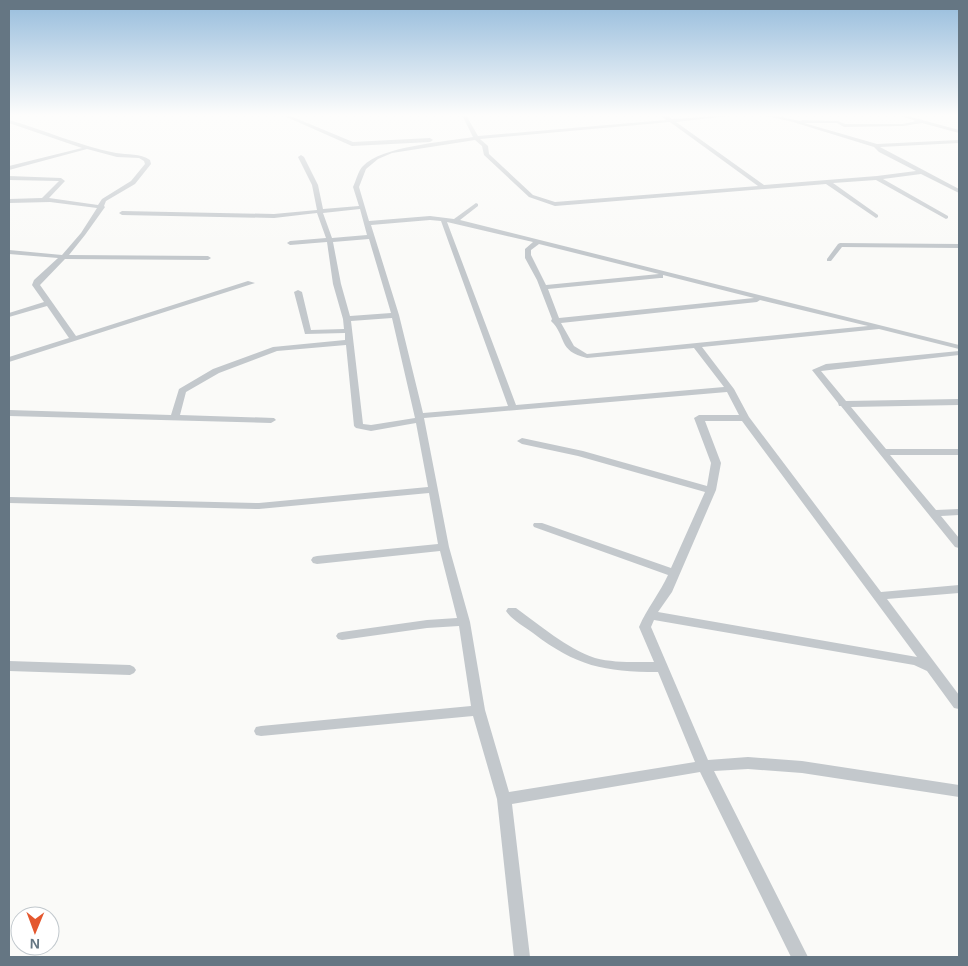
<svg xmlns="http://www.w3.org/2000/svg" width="968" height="966" font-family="Helvetica,sans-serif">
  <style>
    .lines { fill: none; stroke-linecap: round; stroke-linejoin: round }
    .street { fill: #c3c8cc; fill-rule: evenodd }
  </style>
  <rect width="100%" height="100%" fill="#fafaf8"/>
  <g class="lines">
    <path class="street" d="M282 115H288L353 142 430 138 433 140 430 142 352 146Z
      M462 115H466L478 136 666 120 661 115H666L672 119 737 115 676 122 764 185 877 176 916 171 879 152 874 147 793 122 762 115H771L800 121 802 120 838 121 845 124H903L916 121 897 115H904L959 130V133L922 123 903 126 844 127 837 123H804L877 144 959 140V143L880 147 959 189V193L921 174 883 179 948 216V218L946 219 876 180 833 183 878 215V217L876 218 826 184 555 206 529 197 484 155 482 146 475 140 392 153 378 159 366 169 359 187 369 221 430 216 454 219 476 203 478 204V206L460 220 959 345V349L879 329 702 347 734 389 749 417 881 592 959 585V593L887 599 959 695V709L954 708 927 671 914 665 654 620 651 627 708 760 748 757 802 761 959 785V797L802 773 748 769 714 771 808 957H791L700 772 512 804 530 957H514L497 799 473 716 261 736 256 735 254 731 256 727 261 726 471 706 459 626 427 628 342 640 338 639 336 636 338 633 342 632 427 620 457 618 440 551 317 564 313 563 311 560 313 557 317 556 438 544 429 493 259 509 9 503V497L259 503 428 487 416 423 371 431 356 428 354 426 346 345 277 351 219 373 186 392 180 415 274 418 276 420 271 423 9 416V410L171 415 179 389 213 369 273 347 345 340V333L305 334 294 292 298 290 302 292 311 330 344 329 343 319 333 284 327 242 290 245 287 243 290 241 326 238 317 213 274 218 122 215 119 213 122 211 274 214 317 210 312 185 298 157 301 155 304 157 318 185 323 209 359 206 353 187C356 181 358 171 363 166 382 146 445 142 473 137ZM670 122 758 186 555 202 533 195 489 154 488 146 480 139ZM360 209 367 235 332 238 323 213ZM430 220 441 221 508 406 423 413 399 315 371 225ZM447 222 533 242 525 249V258L537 280 552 319 551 321C567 336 557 351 587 358L694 348 724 387 516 405ZM369 239 391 313 350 316 341 284 333 242ZM539 244 659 274 546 285 531 255V250ZM663 275 754 298 559 318 548 289 660 278H663ZM760 300 868 326 587 354 574 346 561 323 757 302ZM392 318 415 418 371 425 363 424 351 321ZM727 392 739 415H699L694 418 711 463 707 486 583 451 522 438 517 441 522 444 578 456 705 492 671 568 542 523H534L533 525 534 527 668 575C660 593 647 608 639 627L654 662C635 662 614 663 595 658 566 648 541 626 516 608H508L506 611C512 620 524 626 533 633 576 666 604 672 658 672L695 762 509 792 485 710 470 622 449 547 424 418ZM705 421H742L917 657 658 612 672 592 716 490 721 463Z
      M9 120C45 130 79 146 116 153 128 155 140 153 150 160L151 164 135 184 106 201 104 206 105 207 85 235 69 255 208 256 211 258 208 260 65 259 40 285 76 336 248 281 255 283 9 362V357L69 338 47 306 9 317V313L44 302 32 285 34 280 58 258 9 254V250L62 255 81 233 97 208 50 202 9 203V199L42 198 59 181 9 180V176L61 178 65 181 49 198 98 205 102 199 131 181 145 164 144 161 139 158 117 157 87 149 9 170V166L82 148 9 123Z
      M840 243 959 244V248L842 247 831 261H827V259L838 244Z
      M959 351V355L821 371 846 401 959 399V405L851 407 886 449H959V455H890L936 510 959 509V515L941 516 959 538V548L955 547 841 406H839L838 403 812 370 826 364Z
      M9 661 130 665 134 667 136 670 134 673 130 675 9 671Z"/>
  </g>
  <linearGradient id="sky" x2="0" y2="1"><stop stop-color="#96bcdc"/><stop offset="0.46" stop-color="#fdfdfc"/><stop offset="1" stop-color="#fdfdfc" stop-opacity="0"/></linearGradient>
  <rect width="968" height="250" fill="url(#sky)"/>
  <rect width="968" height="966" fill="none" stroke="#657683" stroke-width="20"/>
  <g transform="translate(35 931) rotate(181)"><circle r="24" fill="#ffffff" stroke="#c1c8cd"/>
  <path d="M0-4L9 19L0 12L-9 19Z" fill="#e4572e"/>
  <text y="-8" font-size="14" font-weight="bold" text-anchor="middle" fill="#657683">N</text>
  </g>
</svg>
